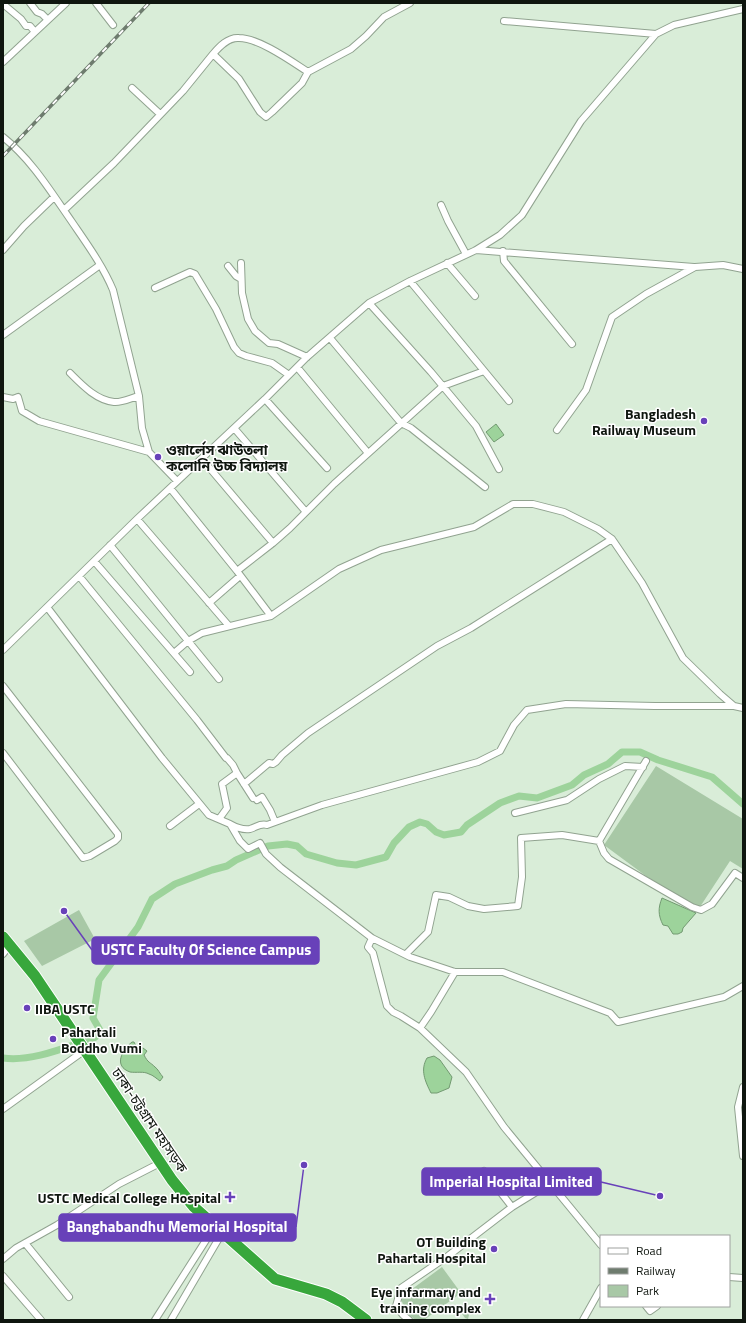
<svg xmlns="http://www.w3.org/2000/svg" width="746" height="1323" font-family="'Titillium Web','Noto Sans Bengali',sans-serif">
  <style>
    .green { fill: #a8c8a6 }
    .water { fill: #9dd39b; stroke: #729a71 }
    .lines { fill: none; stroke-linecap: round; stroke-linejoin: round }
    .canal { stroke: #9dd39b; stroke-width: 7 }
    .street-casing { stroke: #91a390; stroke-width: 8 }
    .highway-casing { stroke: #fff; stroke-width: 13 }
    .street { stroke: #fff; stroke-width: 6 }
    .highway { stroke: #38a73c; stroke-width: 11 }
    .rail-casing { stroke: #6e7c6e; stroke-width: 3.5 }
    .rail { stroke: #fff; stroke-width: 2; stroke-dasharray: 6; stroke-linecap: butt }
    .poi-dot { fill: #6841b9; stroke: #fff; stroke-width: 1.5 }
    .labels { text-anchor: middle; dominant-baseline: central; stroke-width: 3; stroke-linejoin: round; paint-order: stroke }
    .poi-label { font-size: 14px; font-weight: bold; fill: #0f160f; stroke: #fff; text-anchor: end }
    .street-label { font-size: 14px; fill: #0f160f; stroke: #fff }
    .leader { fill: none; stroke: #6841b9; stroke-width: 1.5 }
    .callout-dot { fill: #6841b9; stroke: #fff; stroke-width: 1.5 }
    .callout { fill: #6841b9; stroke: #6841b9; stroke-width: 1.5 }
    .callout-label { font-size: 15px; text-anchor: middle; font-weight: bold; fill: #fff }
  </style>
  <rect width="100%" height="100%" fill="#d9edd8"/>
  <path class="green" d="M656 766 743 819V869L730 861 696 913 604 845Z
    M79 910 95 939 42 966 24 941Z
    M442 1267 461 1293 424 1320H415L406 1312 401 1299 404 1295Z
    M460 1305H462L469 1315 468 1319 465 1318 458 1308Z"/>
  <path class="water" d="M496 424 504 435 494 442 486 432Z
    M662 898 696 913 683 928 682 932 678 934H673L668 926 663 925C658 915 658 908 662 898Z
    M132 1042H134L137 1048H143L147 1051 144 1055C148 1063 150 1062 155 1067 158 1069 160 1074 163 1077L160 1081C157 1079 153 1075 149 1074 144 1071 136 1073 130 1072 113 1066 122 1050 132 1042Z
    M434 1056 440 1060 452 1077 449 1088 437 1093H431C425 1081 420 1070 427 1058Z"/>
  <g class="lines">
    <path class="canal" d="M3 1058C33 1062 66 1047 94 1038L101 1032 93 1018 99 980 138 927 152 899 175 884 212 870 227 866 236 860 268 846 287 844 297 846 306 854 337 863 356 865 386 857 394 843 409 827 420 822 427 824 436 832 444 835 461 832 467 825 500 803 519 796 537 798 572 785 584 775 608 764 622 752H640L658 760 712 777 743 804"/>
    <defs>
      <path id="street" d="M30 3 37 12 42 14 48 20
        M96 3 113 25
        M3 4 21 19 26 26H30L35 32
        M504 21 656 34
        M3 62 66 3
        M308 72C291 61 259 38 239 38 228 37 219 47 213 54L239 79 260 112 266 117 272 112 302 83 308 72 351 49 366 36 384 17 410 3
        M132 88 160 114
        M3 137C32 160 51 192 72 222 87 244 103 266 113 290L139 396 142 428 149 452 177 481
        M441 205 448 221 466 254
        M64 210 114 163 183 91 213 54
        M3 250 24 226 54 197
        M476 250 694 267
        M503 251 504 261 572 344
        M241 263 242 293 248 319 255 331 269 343 278 344 307 357
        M447 263 475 296
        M228 266 236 276 241 279
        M410 281 509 401
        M155 288 190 272 195 274 216 309 234 347 239 353 246 356 272 363 289 375
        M369 303 431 372 476 426 499 469
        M3 335 100 265
        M330 338 401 423 411 428 485 487
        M297 367 368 453
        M70 373C82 385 96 400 114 402 121 403 131 398 139 396
        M3 397 13 399 18 397 22 411 39 421 149 452
        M265 399 327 468
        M234 428 306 512
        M557 430 586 390 612 317 646 294 695 267 723 265 743 269
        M202 459 273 543
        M170 488 237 571 271 616
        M137 519 229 626
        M110 545 219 679
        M94 561 190 672
        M237 571 273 543 290 528 334 484 443 386 484 371
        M79 576 197 720 226 758H227L233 765 237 773 222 784 227 808 219 819
        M209 603 240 576
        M47 607 162 758 209 815 230 824 240 841 248 849 260 843 266 854 280 867 372 938 368 947 373 953 387 1006 393 1012 401 1016 420 1028 466 1072 504 1127 601 1245
        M3 650 137 519 265 399 307 357 369 303 410 281 476 250 500 235 522 215 581 121 656 34 674 25 743 9
        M174 653 188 641 202 633 271 616 339 569 381 550 474 527 513 504H533L564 512 598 529 612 539 642 583 683 658 720 694 734 706 743 708
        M3 686 118 834V838L115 841 90 856 83 858 3 753
        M646 761 599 841 604 853 609 859 692 907 701 910 712 904 735 873 743 878
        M237 773 253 798
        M244 784 269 763 273 764 276 762 282 755 308 733 437 646 471 628 612 539
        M257 800 262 797 270 810 275 822
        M515 813 567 800 599 779 625 766 643 767
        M230 824C237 828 243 830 250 829 257 827 260 823 267 825L322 805 478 762 500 751 514 725 527 710 566 704 655 706H734
        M170 826 199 804
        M372 938 410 957 455 972H503L610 1013 618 1022 724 997 743 986
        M3 954 10 945
        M406 954 428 932 436 895 449 897 468 906 484 909 518 906 522 877 521 838 562 835 599 841
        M420 1028 431 1012 455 972
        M743 1087 738 1107 743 1156
        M3 1109 85 1050
        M512 1207 551 1183
        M25 1243 69 1297
        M3 1259 16 1248 57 1225 119 1184 160 1163
        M3 1276 41 1320
        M729 1277 743 1278
        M646 1306 650 1311 657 1306
        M155 1320 208 1237 213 1225
        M171 1320 222 1233
        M409 1320 403 1315 396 1306 401 1288 448 1256 512 1207 484 1171
        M583 1320 601 1288"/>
      <path id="highway" d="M3 937 35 976 172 1180 194 1207 275 1279 326 1294 342 1302 366 1320"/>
    </defs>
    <use href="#street" class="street-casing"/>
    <use href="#highway" class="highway-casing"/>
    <use href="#street" class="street"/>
    <use href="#highway" class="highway"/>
    <defs>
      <path id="rail" d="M3 156 149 3"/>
    </defs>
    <use href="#rail" class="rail-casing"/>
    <use href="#rail" class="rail"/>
  </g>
  <g class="poi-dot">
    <circle cx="704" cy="421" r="4"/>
    <circle cx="158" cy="457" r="4"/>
    <circle cx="27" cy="1008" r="4"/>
    <circle cx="53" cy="1039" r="4"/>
    <path d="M228 1191h4v4h4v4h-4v4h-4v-4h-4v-4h4z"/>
    <circle cx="494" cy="1249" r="4"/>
    <path d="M488 1293h4v4h4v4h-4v4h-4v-4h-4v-4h4z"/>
  </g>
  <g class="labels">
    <g class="poi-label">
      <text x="696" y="413">Bangladesh<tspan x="696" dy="16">Railway Museum</tspan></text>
      <text x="166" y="449" text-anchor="start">ওয়ার্লেস ঝাউতলা<tspan x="166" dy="16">কলোনি উচ্চ বিদ্যালয়</tspan></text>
      <text x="35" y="1008" text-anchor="start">IIBA USTC</text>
      <text x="61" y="1031" text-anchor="start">Pahartali<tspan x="61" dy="16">Boddho Vumi</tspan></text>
      <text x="221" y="1197">USTC Medical College Hospital</text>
      <text x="486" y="1241">OT Building<tspan x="486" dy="16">Pahartali Hospital</tspan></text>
      <text x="481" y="1291">Eye infarmary and<tspan x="481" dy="16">training complex</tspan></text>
    </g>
    <g class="street-label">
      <text transform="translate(150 1120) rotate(56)">ঢাকা-চট্টগ্রাম মহাসড়ক</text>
    </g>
  </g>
  <path class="leader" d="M64 911L92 950M660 1196L601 1182M304 1165L296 1227"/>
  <g class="callout-dot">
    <circle cx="64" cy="911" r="4"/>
    <circle cx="660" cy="1196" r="4"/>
    <circle cx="304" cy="1165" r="4"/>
  </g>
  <g class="callout">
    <rect x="92" y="937" width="227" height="27" rx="4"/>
    <rect x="422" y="1168" width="179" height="27" rx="4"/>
    <rect x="59" y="1214" width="237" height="27" rx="4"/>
  </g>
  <g class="callout-label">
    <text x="206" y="955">USTC Faculty Of Science Campus</text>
    <text x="511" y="1187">Imperial Hospital Limited</text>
    <text x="177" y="1232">Banghabandhu Memorial Hospital</text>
  </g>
  <rect width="746" height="1323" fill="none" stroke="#0f160f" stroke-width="8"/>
  <rect x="600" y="1235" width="130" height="72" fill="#ffffff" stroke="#9fa29f"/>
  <rect x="608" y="1248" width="20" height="6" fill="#ffffff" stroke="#9fa29f"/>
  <text x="636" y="1255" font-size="12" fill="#0f160f">Road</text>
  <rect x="608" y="1268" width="20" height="6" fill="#6e7c6e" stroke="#9fa29f"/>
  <text x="636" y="1275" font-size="12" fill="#0f160f">Railway</text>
  <rect x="608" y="1285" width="20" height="12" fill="#a8c8a6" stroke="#9fa29f"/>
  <text x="636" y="1295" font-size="12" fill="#0f160f">Park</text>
</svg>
